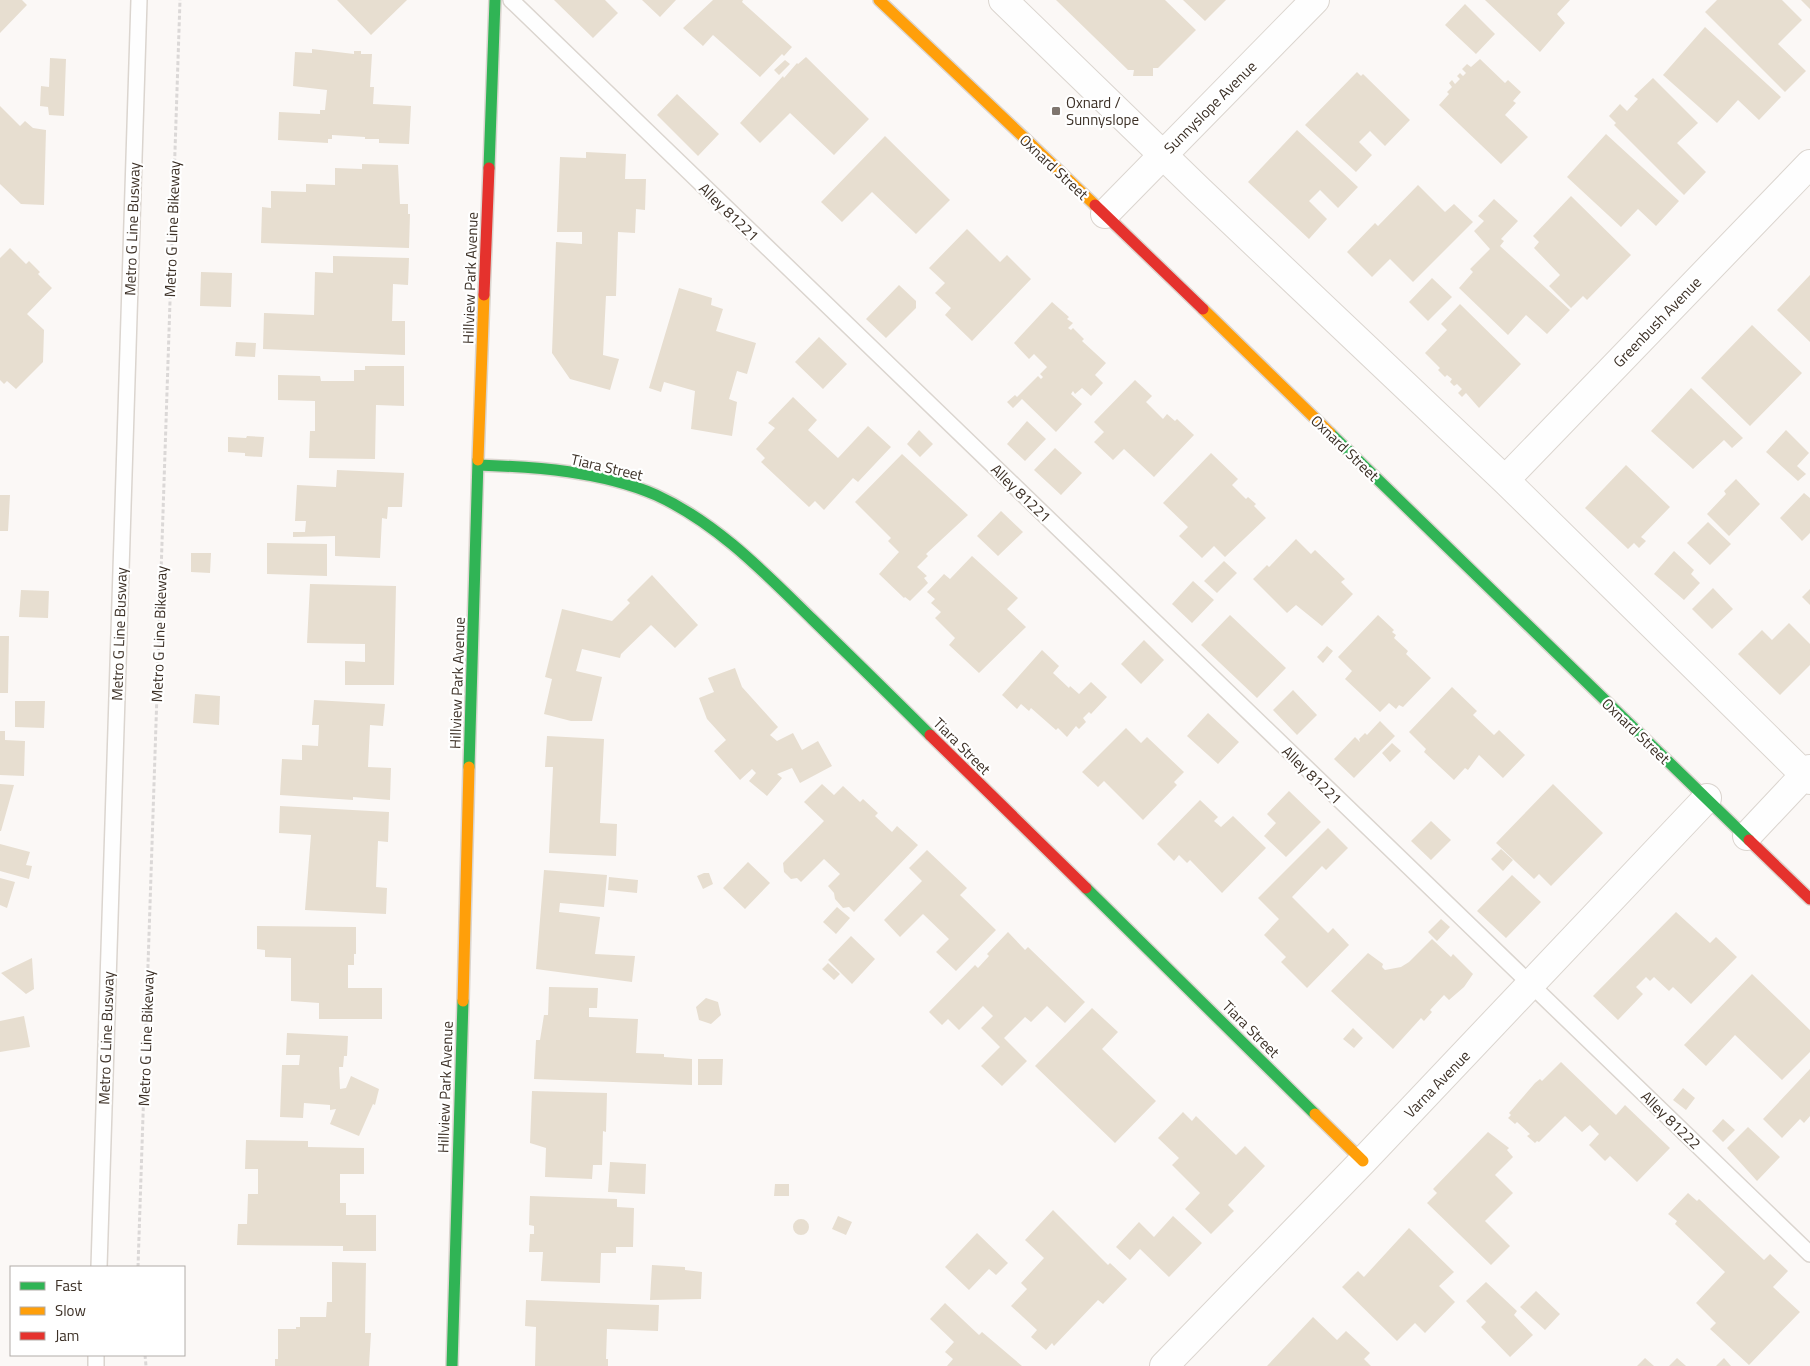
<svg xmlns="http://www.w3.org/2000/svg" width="1810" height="1366" font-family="'Titillium Web',sans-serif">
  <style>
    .building { fill: #e7ded0 }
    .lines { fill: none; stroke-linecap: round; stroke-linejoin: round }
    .lane-casing { stroke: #dbd5cf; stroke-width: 18 }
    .street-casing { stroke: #dbd5cf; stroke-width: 30 }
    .fast-casing { stroke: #dbd5cf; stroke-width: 14 }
    .slow-casing { stroke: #dbd5cf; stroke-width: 14 }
    .jam-casing { stroke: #dbd5cf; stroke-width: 14 }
    .path { stroke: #dbd8d7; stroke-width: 3; stroke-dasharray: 4 2.5; stroke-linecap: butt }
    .lane { stroke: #fefefe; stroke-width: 15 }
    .street { stroke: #fefefe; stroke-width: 28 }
    .fast { stroke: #30b455; stroke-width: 11 }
    .slow { stroke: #ff9f0a; stroke-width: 11 }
    .jam { stroke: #e5322d; stroke-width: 11 }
    .poi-dot { fill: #7f766f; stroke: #fff; stroke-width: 2 }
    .labels { text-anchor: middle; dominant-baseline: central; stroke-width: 4.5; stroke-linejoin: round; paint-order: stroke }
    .poi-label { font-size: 15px; fill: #3c3026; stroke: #fff; text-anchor: start }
    .street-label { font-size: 15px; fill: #3c3026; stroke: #fff }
  </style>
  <rect width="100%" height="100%" fill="#fbf8f6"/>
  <path class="building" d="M0 0H22L27 5 0 33Z
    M337 0H407L371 35Z
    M554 0H605L618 13 593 38Z
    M642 0H676L660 17Z
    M713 0H743L742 2 792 47 784 56 782 54 760 77 713 35 703 46 683 28Z
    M1056 0H1165L1196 30 1158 68H1153V76H1133L1134 70H1128Z
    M1183 0H1226L1205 21Z
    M1485 0H1570L1557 14 1565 23 1540 52Z
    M1717 0H1782L1802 20 1778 44 1806 71 1785 92 1705 12Z
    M1801 0H1810V9Z
    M1465 4 1495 34 1476 54 1445 25Z
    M1705 27 1781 97 1759 120 1738 100 1717 123 1663 75Z
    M312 49 354 54V51H361V54H372L370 87H374L373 104 411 106 409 144 379 143V139H365V137L332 135V139H328V143L278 140 279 112 320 114V110H325L327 90 293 86 295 52 312 53Z
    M806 57 869 119 834 155 790 113 760 143 740 123 783 76 784 78 797 63 798 64Z
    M50 58 66 59 64 116 49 115 48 107 40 106 41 86 49 87Z
    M1480 59 1505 83 1508 80 1521 92 1513 101 1516 103 1505 115 1528 137 1501 164 1439 105 1449 94 1447 92 1452 87 1449 83 1452 80 1455 84 1460 79 1457 76 1460 73 1463 76 1466 73 1462 69 1467 64 1471 67Z
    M785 60 790 64 779 75 774 70Z
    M1357 72 1361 76 1363 74 1410 120 1385 146 1370 131 1359 142 1372 155 1356 172 1305 125Z
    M1653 78 1698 123 1677 143 1706 172 1684 195 1614 125 1616 123 1609 116 1620 104 1627 111 1638 99 1634 96Z
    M677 94 719 134 698 156 657 115Z
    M0 106 20 126 25 121 33 128 46 130 44 205 21 204 0 184Z
    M1297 130 1358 187 1338 208 1320 190 1309 201 1327 219 1309 239 1248 182Z
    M1606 134 1679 201 1656 226 1638 209 1621 227 1567 177Z
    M885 136 950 200 916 234 872 192 842 222 821 202Z
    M586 152 626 154 625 179H646L645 210 636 209 635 233 618 232 616 296H606L603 355 619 359 610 390 570 379 552 353 556 242 582 244V232H557L560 157 586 158Z
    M362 164 398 165 400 204H408V214H410L409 248 261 243 262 207 271 208V191L306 192V184L335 185V168L362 169Z
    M1418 185 1445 212 1454 204 1473 222 1413 282 1390 259 1372 277 1347 252 1375 223 1378 226Z
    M1571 196 1631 255 1587 300 1583 296 1571 308 1549 286 1560 275 1534 248 1539 242 1533 236Z
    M1494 199 1518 221 1501 239 1504 241 1500 246 1570 310 1547 334 1526 315 1508 335 1459 288 1473 272 1470 269 1490 249 1474 231 1484 221 1478 216Z
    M967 229 1000 262 1007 255 1031 279 972 341 945 315 951 308 935 293 945 283 929 268Z
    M10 248 26 264 29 261 40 272 38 274 52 288 27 314 44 330 43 362 16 389 7 381 4 384 0 380V258Z
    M333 256 409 258 408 285 393 284 392 321H405V355L263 349 264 313 314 315 315 272 333 273Z
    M201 272 232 273 231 307 200 306Z
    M1810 275V342L1777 310Z
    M1432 278 1452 297 1428 321 1409 302Z
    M899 285 916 301V308L886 338 866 319Z
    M679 288 712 298 711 305 723 309 716 331 756 343 747 374 737 371 729 399 737 402 732 436 691 429 695 391 664 382 661 392 649 388Z
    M1052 302 1069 317 1067 319 1073 323 1068 328 1071 330 1073 328 1084 339 1082 341 1106 363 1095 375 1103 383 1091 396 1082 388 1075 394 1073 391 1071 394 1082 404 1056 432 1022 399 1013 408 1007 402 1015 395 1017 397 1038 376 1041 379 1043 377 1040 374 1047 367 1034 354 1029 359 1014 343Z
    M1460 304 1521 364 1479 408 1466 393 1462 397 1458 393 1462 389 1457 384 1454 386 1450 382 1452 379 1447 375 1445 377 1438 370 1440 368 1425 353 1447 330 1441 324Z
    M1752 325 1802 373 1750 426 1701 378Z
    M819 337 847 364 823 389 795 362Z
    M236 342 256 343 255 357 235 356Z
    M365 366H404V406L376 405 375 459 309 458 310 431H315V401L278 400V375L320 376 321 381H354V370H365Z
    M1135 380 1152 396 1146 402 1163 419 1167 414 1175 421 1177 419 1194 435 1154 477 1124 449 1113 460 1094 442 1104 432 1094 422Z
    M1691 388 1743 438 1732 448 1724 440 1693 469 1651 431Z
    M793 397 817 420 808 430 838 458 868 426 891 447 858 482 853 478 824 510 815 501 809 507 761 462 765 458 756 449 775 428 768 423Z
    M1027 421 1046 439 1025 461 1007 444Z
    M919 430 933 444 920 457 907 444Z
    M1786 430 1809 453 1797 466 1806 474 1798 481 1766 452Z
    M247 436 264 437 262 457 245 456V453L228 452V437L246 438Z
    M1055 448 1082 473 1061 495 1034 470Z
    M1211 453 1238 479 1232 485 1246 499 1248 497 1256 504 1254 506 1266 518 1225 557 1214 546 1202 558 1179 536 1188 527 1163 503Z
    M902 454 968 515 926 554 928 556 917 567 927 576 924 578 928 583 910 601 905 597 904 598 879 574 899 552 888 541 891 538 855 502Z
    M1626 465 1670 507 1641 537 1646 541 1639 548 1634 543 1628 549 1585 508Z
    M337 470 404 473 402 507H388L387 519 382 518 380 558 335 556V536L293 537V532H305L306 521H295L297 485 336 487Z
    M1736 479 1760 504 1729 536 1707 514 1726 494 1724 491Z
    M1804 493 1810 498V533L1802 541 1780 518Z
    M0 495H10L8 531H0Z
    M1001 511 1023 532 998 556 977 536Z
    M1708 522 1731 544 1710 565 1687 543Z
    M1296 539 1311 554 1315 550 1345 579 1341 582 1353 594 1322 626 1296 605 1287 613 1253 579 1267 565 1269 567Z
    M267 543 327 544V576L267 574Z
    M1674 551 1694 570 1691 574 1700 583 1684 600 1654 574Z
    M191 553H211L210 573 191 572Z
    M972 556 1018 598 1007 609 1026 627 979 673 949 645 955 638 935 618 941 612 931 603 935 599 927 592 944 574 950 579Z
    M1224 561 1237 573 1217 593 1204 581Z
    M652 575 698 625 675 648 651 625 621 654 620 658 582 649 576 671 602 677 592 721H571L544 714 552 679 545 677 562 609 612 621 630 603 627 600Z
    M1193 581 1214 600 1192 623 1172 604Z
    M310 584 396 586 394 685H345V661L365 662V644L307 643Z
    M1713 588 1733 609 1712 629 1692 609Z
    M1810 589V605L1802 597Z
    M21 590 49 591 48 618 19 617Z
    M1230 615 1286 668 1257 698 1201 645Z
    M1378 615 1394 630 1392 632 1396 635 1394 638 1408 651 1406 654 1431 678 1403 707 1399 705 1396 709 1389 703 1380 712 1345 679 1352 671 1338 657Z
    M1789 623 1810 644V665L1780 695 1738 654 1762 630 1772 640Z
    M0 636H9L8 693H0Z
    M1144 640 1164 660 1141 684 1121 664Z
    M1327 646 1333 651 1323 663 1317 657Z
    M1042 650 1059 666 1053 673 1069 688 1070 686 1079 694 1091 682 1107 697 1091 714 1089 712 1083 718 1086 722 1079 729 1076 726 1067 737 1058 728 1056 730 1031 708 1029 711 1021 704 1017 709 1002 695Z
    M735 668 742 687 778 727 770 735 777 741 793 733 802 750 818 741 832 766 800 783 792 768 777 774 782 778 767 796 749 781 756 773 752 769 740 780 714 751 726 740 707 719 699 698 714 692 708 678Z
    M1452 687 1477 711 1473 715 1494 735 1499 730 1525 755 1503 778 1479 755 1468 770 1465 768 1454 780 1424 752 1426 749 1409 732Z
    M1293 690 1317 715 1297 735 1273 710Z
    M195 694 220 696 219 725 193 723Z
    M314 700 385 704 383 726 370 725 368 767 391 768 390 800 353 797V800L280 795 282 759 302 760V745L318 746 319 725H312Z
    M15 701H45L44 728 15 727Z
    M1208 713 1239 742 1218 764 1187 736Z
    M1380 721 1395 736 1354 778 1334 759 1355 737 1360 742 1359 739 1365 733 1367 735Z
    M1126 728 1141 743 1147 737 1184 772 1174 782 1177 785 1143 820 1104 781 1098 787 1082 772Z
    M0 731H5V740L25 741 24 776 0 775Z
    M547 736 604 739 600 823 617 824 616 856 549 853 553 767H545Z
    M1392 743 1401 751 1390 762 1382 753Z
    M0 784 14 785 1 831H0Z
    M822 784 834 795 843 786 860 802 863 799 878 813 875 816 892 832 897 826 918 845 854 912 849 907 843 908 835 899 834 893 828 886 840 874 824 859 801 882 797 878 791 879 784 872 783 863 824 821 804 802Z
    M1553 784 1603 833 1551 886 1539 874 1534 879 1496 843Z
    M1289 791 1321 822 1286 857 1264 836 1276 823 1267 814Z
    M1200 800 1218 817 1214 821 1221 827 1233 816 1266 848 1222 893 1190 860 1187 863 1179 855 1174 861 1157 844Z
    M280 806 389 812 388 842 378 841 376 887 387 888 386 914 305 910 311 835 279 833Z
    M1431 821 1451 840 1431 860 1411 841Z
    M1328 828 1348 848 1326 870 1322 866 1292 897 1328 933 1333 928 1349 945 1307 988 1281 962 1286 957 1264 935 1279 919 1258 898Z
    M0 844 30 852 26 865 32 866 29 879 0 871Z
    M1501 849 1513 860 1503 871 1491 859Z
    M927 850 967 888 960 895 996 930 956 971 936 952 949 939 923 914 900 937 884 920 922 881 909 868Z
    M748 862 770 883 745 909 723 888Z
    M544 870 607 875 604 907 560 903 559 912 600 917 595 954 635 956 632 982 536 969Z
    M704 873H709L713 884 703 889 697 876Z
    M1512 875 1541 902 1506 938 1477 911Z
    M609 877 638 880 637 893 608 890Z
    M0 878 15 882 7 908 0 905Z
    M837 907 850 918 836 934 823 922Z
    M1676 912 1710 943 1716 937 1737 957 1691 1004 1673 987 1669 991 1654 977 1650 981 1646 977 1636 987 1643 994 1618 1020 1593 996Z
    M1441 919 1450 927 1437 941 1428 932Z
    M257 926 356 927V954H354V965H348V988H382V1019H319V1003L291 1001V958L265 957V950L257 949Z
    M1008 932 1025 950 1028 947 1085 1002 1065 1023 1047 1006 1031 1022 1025 1017 1004 1038 1027 1061 1002 1086 981 1066 1000 1047 981 1028 993 1016 983 1006 959 1030 948 1019 942 1025 929 1012 975 965 978 968 989 956 987 954Z
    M851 936 875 959 852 984 828 960Z
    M1432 939 1451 957 1453 954 1473 974 1464 987 1449 1000 1444 995 1430 1010 1432 1012 1424 1021 1421 1018 1393 1049 1331 991 1368 953 1383 964 1382 967 1385 970 1401 967 1409 962Z
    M32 958 34 989 26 994 1 973Z
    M828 963 840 974 834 980 822 969Z
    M1752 974 1810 1030V1052L1782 1080 1735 1035 1706 1066 1684 1045Z
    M549 987 598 988 597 1008H589V1017L638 1019 636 1053 664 1054V1057L692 1059V1085L534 1079 536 1040H540L544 1015H548Z
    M706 998 718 1002 721 1015 711 1024 699 1020 696 1007Z
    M1092 1008 1118 1032 1102 1049 1156 1101 1115 1143 1035 1066Z
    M24 1016 30 1047 0 1052V1021Z
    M1353 1028 1363 1038 1354 1048 1343 1039Z
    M287 1033 348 1036 347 1056H344L343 1067H339L340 1089 346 1088 351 1076 379 1089 375 1105 373 1104 359 1136 330 1124 336 1109 330 1110V1105L304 1103 303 1118 280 1117 282 1065H299L300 1055H286Z
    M698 1059H723L722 1085H698Z
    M1561 1062 1616 1115 1625 1105 1670 1148 1637 1182 1610 1156 1605 1161 1589 1145 1599 1134 1590 1125 1582 1132 1565 1116 1539 1142 1537 1141 1535 1143 1527 1136 1530 1134 1517 1122 1515 1124 1508 1118 1511 1115 1509 1113 1535 1083 1540 1079 1542 1081Z
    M1810 1069V1116L1804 1123 1800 1119 1782 1138 1763 1119Z
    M1683 1088 1695 1098 1686 1110 1673 1100Z
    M532 1091 607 1093 606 1132 603 1131 602 1165H593L592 1179 545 1177 546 1148 530 1143Z
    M1183 1112 1192 1121 1196 1116 1236 1155 1245 1146 1265 1166 1228 1205 1234 1211 1211 1234 1185 1209 1200 1193 1172 1165 1179 1158 1158 1138Z
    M1723 1119 1735 1130 1723 1142 1712 1131Z
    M1748 1127 1780 1157 1757 1181 1727 1148Z
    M1488 1132 1509 1148 1507 1150 1513 1157 1495 1175 1513 1193 1485 1221 1510 1246 1491 1265 1427 1203 1437 1193 1433 1189Z
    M246 1140 308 1141V1147L364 1148V1174H340V1203H346V1215H376V1251H343V1246L237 1245 238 1224H247L248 1194H258V1169H245Z
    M610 1162 646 1164 645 1194 608 1192Z
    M775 1184H789V1196H774Z
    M1688 1193 1697 1201 1699 1199 1764 1260 1770 1254 1788 1271 1773 1287 1800 1312 1749 1365 1710 1329 1716 1323 1696 1303 1725 1272 1675 1224 1677 1221 1668 1214Z
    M530 1196 617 1199V1207L634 1208 633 1247H616V1253H601L600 1283 541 1281 543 1252H529L530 1234H534V1226L529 1225Z
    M1053 1210 1108 1265 1110 1263 1127 1279 1103 1304 1098 1300 1054 1346 1052 1343 1046 1350 1031 1337 1037 1330 1011 1306 1027 1289 1021 1283 1044 1258 1025 1240Z
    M838 1216 852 1222 846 1235 832 1229Z
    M1173 1216 1202 1243 1169 1277 1140 1249 1130 1260 1116 1247 1139 1222 1154 1237Z
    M793 1227a8 8 0 1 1 16 0a8 8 0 1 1-16 0Z
    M1409 1228 1454 1272 1439 1286 1455 1302 1425 1333 1415 1323 1397 1341 1342 1287 1358 1271 1364 1277Z
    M977 1233 1008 1263 996 1275 989 1269 969 1290 945 1267Z
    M332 1262 366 1263 365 1333H371L369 1366H275V1359H278V1329H296V1327H300V1317H326L327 1302H332Z
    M652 1265 685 1267V1270L702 1272 701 1299 650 1300Z
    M1486 1282 1517 1311 1514 1315 1533 1335 1510 1357 1481 1327 1486 1322 1466 1301Z
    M1536 1291 1560 1314 1545 1330 1520 1307Z
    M526 1300 659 1305 658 1331 607 1329 606 1359H608V1366H535L536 1327 525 1326Z
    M945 1303 979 1335 982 1332 1022 1366H947L953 1359 945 1352 954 1342 930 1319Z
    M1313 1317 1337 1340 1346 1331 1370 1353 1364 1359 1371 1366H1267Z
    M1645 1358 1654 1366H1637Z
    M1677 1358 1686 1366H1669Z
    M1724 1358 1731 1366H1716Z"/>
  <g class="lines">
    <defs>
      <path id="lane" d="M511 0 1810 1254
        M99 1267 139 0
        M96 1366V1355"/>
      <path id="street" d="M1003 0 1199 190 1505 480 1810 780
        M1105 214 1315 0
        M1505 480 1810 164
        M1747 836 1810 769
        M1164 1366 1363 1161 1707 798"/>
      <path id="fast" d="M489 168 495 0
        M1330 433 1749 840
        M478 465C537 467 601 471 656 495 717 523 764 572 812 619 851 657 891 696 930 735
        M469 767 478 460
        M1086 888 1315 1114
        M452 1366 463 1001"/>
      <path id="slow" d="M879 0 1095 205
        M1203 309 1330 433
        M478 460 484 295
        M463 1001 469 767
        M1315 1114 1363 1161"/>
      <path id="jam" d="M1095 205 1203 309
        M484 295 489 168
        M930 735 1086 888
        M1749 840 1810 899"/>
    </defs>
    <use href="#lane" class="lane-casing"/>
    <use href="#street" class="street-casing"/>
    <use href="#fast" class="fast-casing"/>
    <use href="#slow" class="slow-casing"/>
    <use href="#jam" class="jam-casing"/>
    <path class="path" d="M138 1267 180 0
      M145 1355 146 1366"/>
    <use href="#lane" class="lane"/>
    <use href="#street" class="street"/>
    <use href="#fast" class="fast"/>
    <use href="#slow" class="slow"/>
    <use href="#jam" class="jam"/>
  </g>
  <rect class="poi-dot" x="1051" y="106" width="10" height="10" rx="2.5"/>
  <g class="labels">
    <g class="poi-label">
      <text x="1066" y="102">Oxnard /<tspan x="1066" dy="17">Sunnyslope</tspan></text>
    </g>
    <g class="street-label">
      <text transform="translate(1210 107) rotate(-45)">Sunnyslope Avenue</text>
      <text transform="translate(1054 167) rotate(43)">Oxnard Street</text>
      <text transform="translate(729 212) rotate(44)">Alley 81221</text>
      <text transform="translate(132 229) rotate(-88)">Metro G Line Busway</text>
      <text transform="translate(172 229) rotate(-88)">Metro G Line Bikeway</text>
      <text transform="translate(470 278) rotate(-88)">Hillview Park Avenue</text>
      <text transform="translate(1657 322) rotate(-46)">Greenbush Avenue</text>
      <text transform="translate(1345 448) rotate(44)">Oxnard Street</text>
      <text transform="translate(607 467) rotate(13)">Tiara Street</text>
      <text transform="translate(1021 493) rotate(44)">Alley 81221</text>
      <text transform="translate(119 634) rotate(-88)">Metro G Line Busway</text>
      <text transform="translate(159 634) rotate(-88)">Metro G Line Bikeway</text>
      <text transform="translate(457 683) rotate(-88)">Hillview Park Avenue</text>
      <text transform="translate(1636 731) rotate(44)">Oxnard Street</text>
      <text transform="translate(962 746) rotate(45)">Tiara Street</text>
      <text transform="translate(1312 775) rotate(44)">Alley 81221</text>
      <text transform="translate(1251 1029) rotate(45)">Tiara Street</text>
      <text transform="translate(106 1038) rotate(-88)">Metro G Line Busway</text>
      <text transform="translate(146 1038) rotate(-88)">Metro G Line Bikeway</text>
      <text transform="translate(1437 1084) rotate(-46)">Varna Avenue</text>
      <text transform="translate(445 1087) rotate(-88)">Hillview Park Avenue</text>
      <text transform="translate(1671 1120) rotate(44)">Alley 81222</text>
    </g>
  </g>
  <rect x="10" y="1266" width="175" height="90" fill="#ffffff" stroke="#b1aca8"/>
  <rect x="20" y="1282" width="25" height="8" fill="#30b455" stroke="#b1aca8"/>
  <text x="55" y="1291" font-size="15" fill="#3c3026">Fast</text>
  <rect x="20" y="1307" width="25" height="8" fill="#ff9f0a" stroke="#b1aca8"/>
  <text x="55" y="1316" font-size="15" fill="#3c3026">Slow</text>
  <rect x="20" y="1332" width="25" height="8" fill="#e5322d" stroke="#b1aca8"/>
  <text x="55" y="1341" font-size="15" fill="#3c3026">Jam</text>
</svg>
